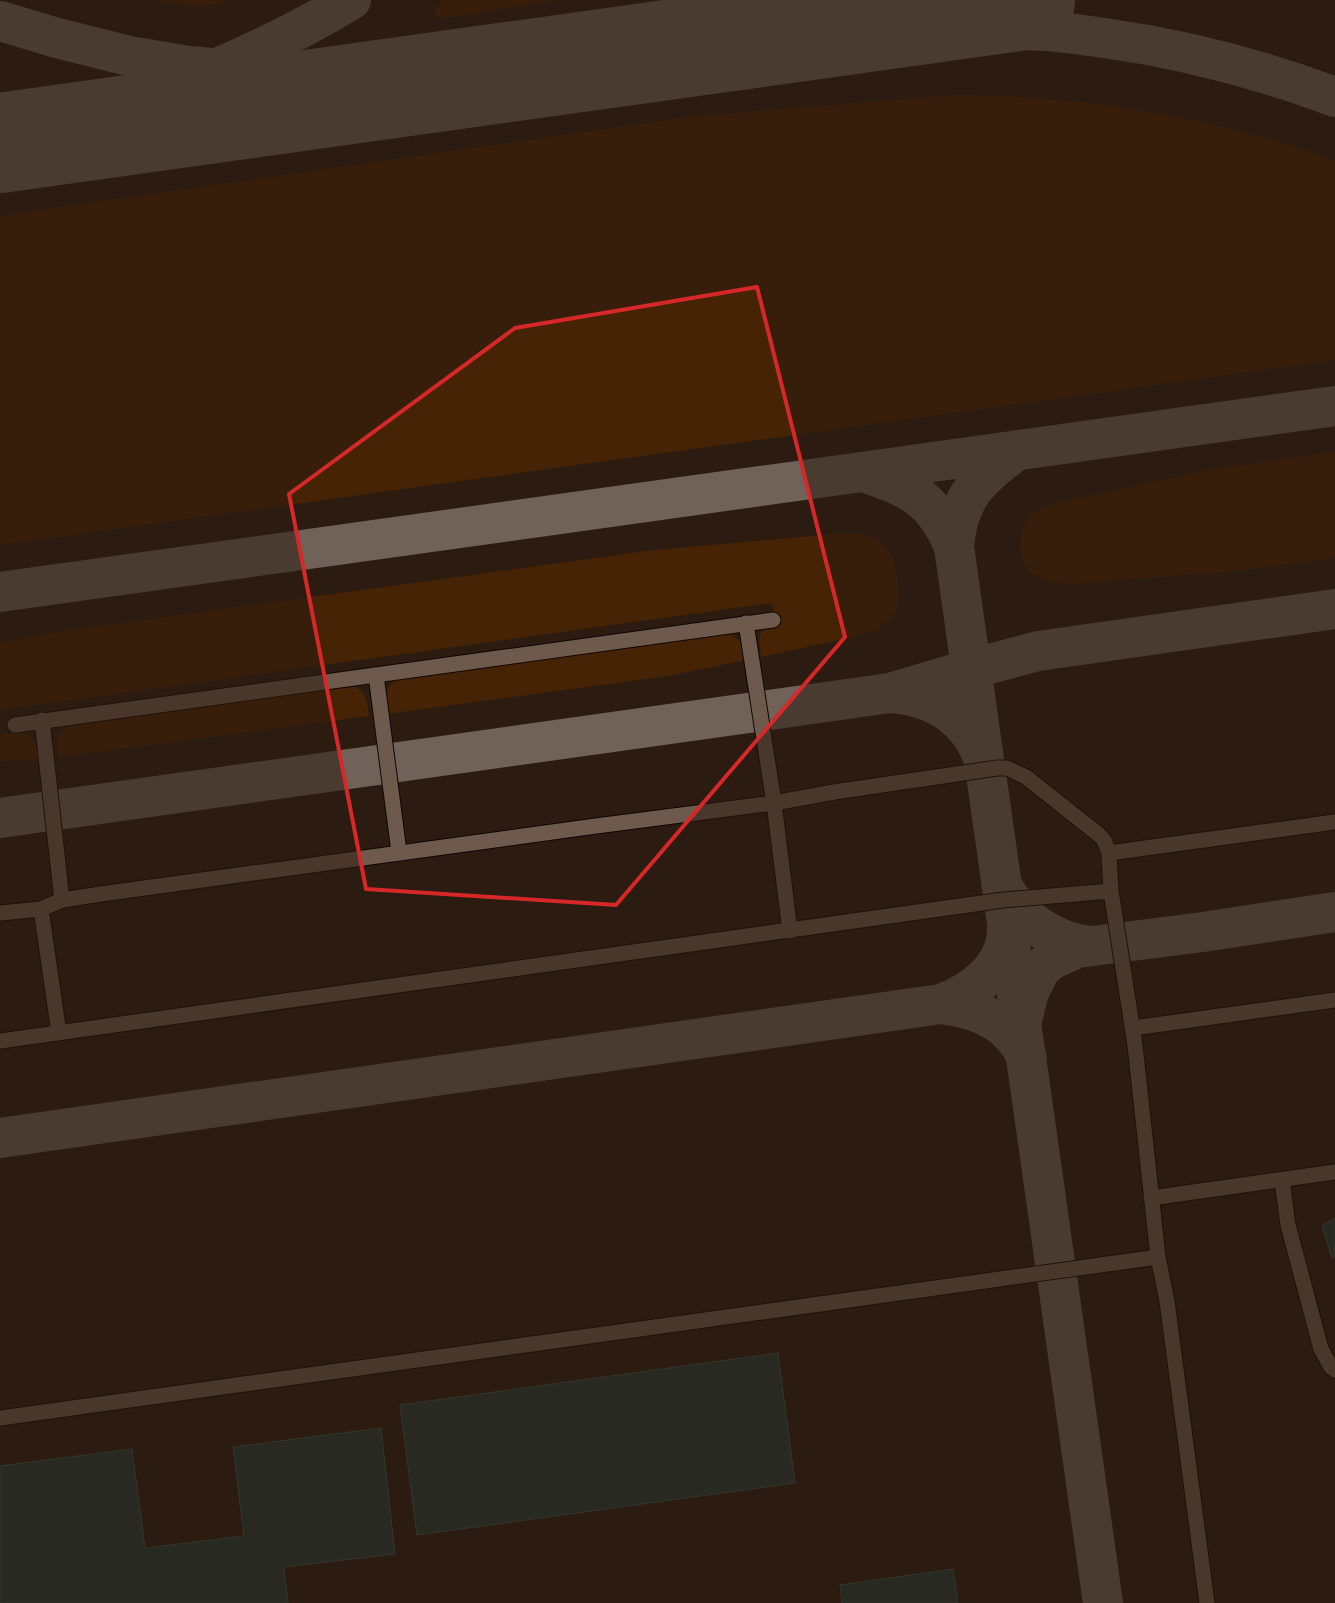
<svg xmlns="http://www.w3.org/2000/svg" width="1335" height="1603" font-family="Figtree,sans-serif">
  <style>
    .green { fill: #462305 }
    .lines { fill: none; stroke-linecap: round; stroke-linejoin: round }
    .taxiway { stroke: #706258; stroke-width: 40 }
    .runway { stroke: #706258; stroke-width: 100 }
    .building { fill: #253d37; stroke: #3e5750 }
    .minor-casing { stroke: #120500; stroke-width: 17 }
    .minor { stroke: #6d5a4d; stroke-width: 15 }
    .marked { fill: none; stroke: #d62828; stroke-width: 4; stroke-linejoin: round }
  </style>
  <rect width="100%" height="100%" fill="#2b1b10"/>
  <path class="green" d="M155 0H228C204 11 180 4 155 0Z
    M444 0H559L445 18H438L435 14 436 7Z
    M953 95C1083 96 1213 116 1335 161V360L0 545V216L695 116Z
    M1335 452V558L1227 572 1066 584C1054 583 1043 582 1033 574 1015 562 1017 528 1032 515 1039 508 1048 506 1057 503L1213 469Z
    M848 533C879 533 893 547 897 576 902 610 896 624 863 635L761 657 759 640 761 632 768 628 775 626 772 603 0 710V643L49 633 653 550Z
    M722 634 732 635 741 642 746 660 668 676 387 714C386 699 383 688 397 679Z
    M351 686C367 689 367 702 369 716L59 757C56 742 56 732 71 725Z
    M0 726 1 735C25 731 37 732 39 759L0 761Z"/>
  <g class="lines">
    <path class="taxiway" d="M867 0 894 9 926 15
      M0 21 57 38 129 56 189 66 336 79 438 77 511 72
      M711 42C732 33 752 19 766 0
      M700 46C814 33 929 25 1044 31 1064 32 1084 35 1104 38 1184 49 1260 69 1335 97
      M0 140C123 109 242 66 351 0
      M1017 450C978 480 958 496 954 547L1103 1603
      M863 472C911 488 934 498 954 547
      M0 592 1335 406
      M890 693C930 695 966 715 981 753
      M0 818 890 693 971 669 1038 651 1335 609
      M1001 883C1018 918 1051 941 1090 946
      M941 1004C977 1008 1013 1022 1027 1059
      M1022 1020 1029 992 1041 968 1053 959 1077 948 1203 932 1335 912
      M0 1138 941 1004C973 993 1008 966 1007 928"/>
    <path class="runway" d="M0 143 1025 0"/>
  </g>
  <path class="building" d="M1335 1218V1258H1332L1322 1226Z
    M778 1353 795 1483 417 1535 400 1405Z
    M381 1428 395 1554 284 1567 288 1603H0V1466L132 1449 145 1548 244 1536 233 1447Z
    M953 1569 958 1603H842L840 1585Z"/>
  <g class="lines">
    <defs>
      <path id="minor" d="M746 623 774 803 790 931
        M376 675 399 852
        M42 720 62 900
        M15 725 773 620
        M1109 853 1335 822
        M41 909 59 1033
        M0 913 41 909 62 900 108 893 596 826 774 803 834 792 997 768H1007L1026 777 1098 834 1104 840 1109 853 1111 891 1135 1045 1158 1257 1167 1301 1207 1603
        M1133 1028 1335 1000
        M0 1041 1003 900 1111 891
        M1282 1180 1288 1225 1321 1349 1331 1367 1335 1370
        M1151 1198 1335 1172
        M0 1418 1158 1257"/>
    </defs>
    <use href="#minor" class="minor-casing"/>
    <use href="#minor" class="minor"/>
  </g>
  <path d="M0 0H1335V1603H0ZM757 287 845 637 616 905 366 889 289 494 515 328Z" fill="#2b1b10" fill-opacity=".55" fill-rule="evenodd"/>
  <path class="marked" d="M757 287 845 637 616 905 366 889 289 494 515 328Z"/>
</svg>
